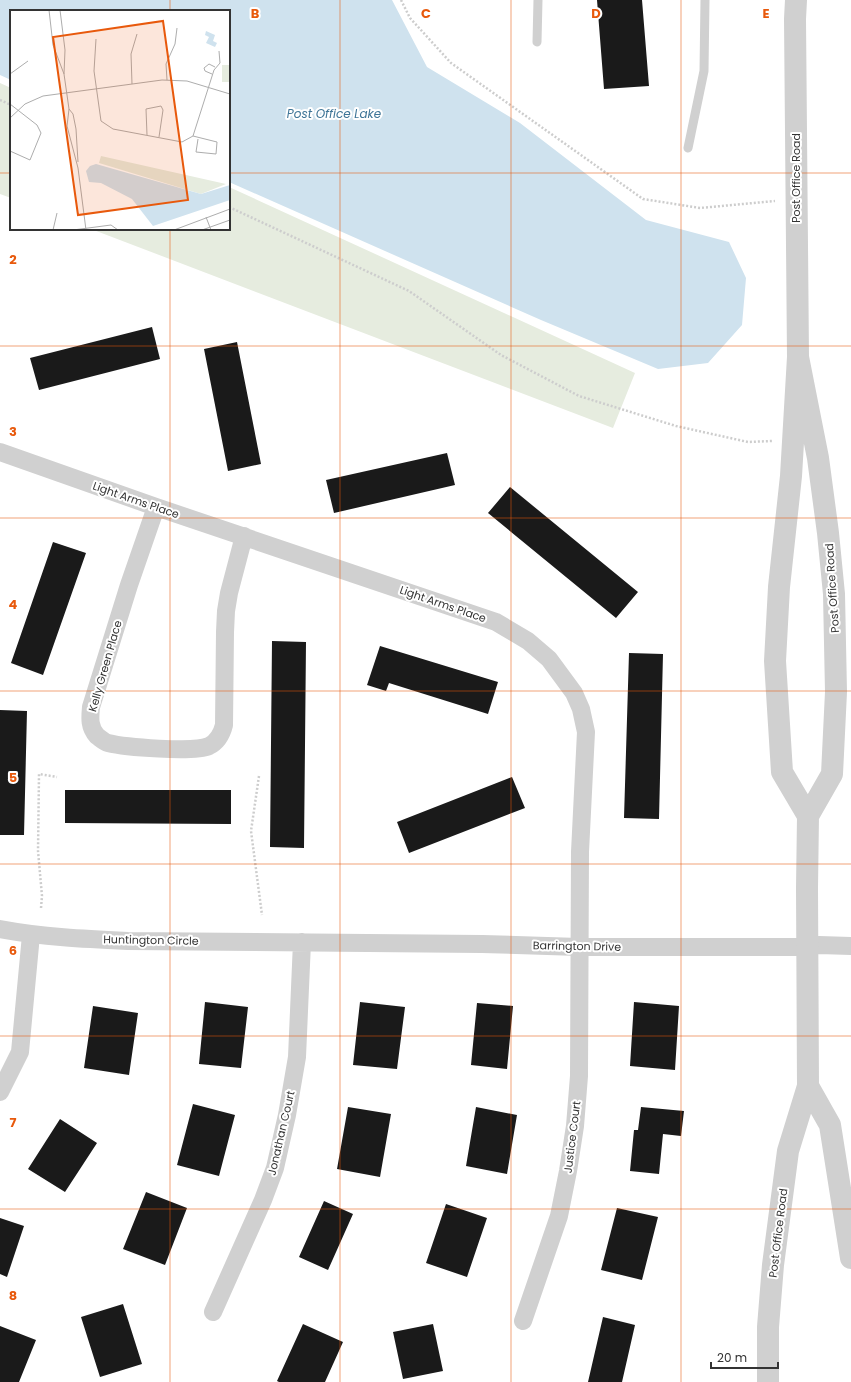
<svg xmlns="http://www.w3.org/2000/svg" width="851" height="1382" font-family="Poppins,sans-serif">
  <style>
    .green { fill: #e6ecdf }
    .water { fill: #cfe2ee }
    .building { fill: #1a1a1a }
    .lines { fill: none; stroke-linecap: round; stroke-linejoin: round }
    .path { stroke: #cdcdcd; stroke-width: 2.5; stroke-dasharray: 2 2; stroke-linecap: butt }
    .service { stroke: #d0d0d0; stroke-width: 9 }
    .minor { stroke: #d0d0d0; stroke-width: 18 }
    .tertiary { stroke: #d0d0d0; stroke-width: 22 }
    .grid { fill: none; stroke: #e8590c; stroke-width: 1; stroke-opacity: 0.55 }
    .labels { text-anchor: middle; dominant-baseline: central; stroke-width: 4; stroke-linejoin: round; paint-order: stroke }
    .street-label { font-size: 11px; fill: #333; stroke: #fff }
    .water-label { font-size: 12px; font-style: italic; fill: #3f7597; stroke: #fff }
    .inset-road { fill: none; stroke: #adadad; stroke-width: 1 }
    .view { fill: #e8590c; fill-opacity: 0.15; stroke: #e8590c; stroke-width: 2 }
    .inset-edge { fill: none; stroke: #333; stroke-width: 2 }
    .grid-label { font-size: 13px; text-anchor: middle; font-weight: bold; fill: #e8590c; stroke: #fff; stroke-width: 4; stroke-linejoin: round; paint-order: stroke }
  </style>
  <rect width="100%" height="100%" fill="#fff"/>
  <path class="green" d="M0 83 11 88V198L0 194Z
    M229 187 635 373 613 428 91 229H229Z"/>
  <path class="water" d="M0 0H392L427 67 520 123 646 220 729 242 746 278 742 325 708 363 658 369 541 320 229 182V11H11V80L0 75Z"/>
  <path class="building" d="M597 0H642L649 86 604 89Z
    M152 327 160 359 39 390 30 358Z
    M237 342 261 464 228 471 204 349Z
    M447 453 455 485 334 513 326 480Z
    M510 487 638 592 616 618 488 513Z
    M53 542 86 553 43 675 11 663Z
    M272 641 306 642 304 848 270 847Z
    M380 646 498 682 488 714 389 683 386 691 367 685Z
    M629 653 663 654 659 819 624 818Z
    M0 710 27 711 24 835H0Z
    M512 777 525 808 409 853 397 822Z
    M65 790H231V824L65 823Z
    M205 1002 248 1007 241 1068 199 1064Z
    M360 1002 405 1007 397 1069 353 1065Z
    M634 1002 679 1006 675 1070 630 1066Z
    M477 1003 513 1006 507 1069 471 1065Z
    M93 1006 138 1013 129 1075 84 1068Z
    M193 1104 235 1115 219 1176 177 1165Z
    M348 1107 391 1114 380 1177 337 1169Z
    M476 1107 517 1115 507 1174 466 1166Z
    M641 1107 684 1111 681 1136 663 1134 659 1174 630 1171 634 1130H638Z
    M60 1119 97 1143 65 1192 28 1169Z
    M146 1192 187 1208 165 1265 123 1249Z
    M324 1201 353 1214 328 1270 299 1257Z
    M446 1204 487 1218 467 1277 426 1263Z
    M617 1208 658 1217 642 1280 601 1270Z
    M0 1218 24 1226 7 1277 0 1274Z
    M123 1304 142 1364 100 1377 81 1317Z
    M603 1317 635 1325 622 1382H588Z
    M303 1324 343 1342 325 1382H279L277 1381Z
    M433 1324 443 1371 403 1379 393 1332Z
    M0 1326 36 1340 19 1382H0Z"/>
  <g class="lines">
    <path class="path" d="M401 0 410 18 451 63 643 199 700 208 775 201
      M0 100 11 105
      M229 207 409 291 501 355 579 396 676 426 748 442 772 441
      M259 776 251 831 262 915
      M41 908 42 896 38 851 39 774 57 777"/>
    <path class="service" d="M537 42 538 0
      M688 148 704 71 705 0"/>
    <path class="minor" d="M0 452 156 507 496 622 528 641 549 659 574 693 581 709 586 732 580 852 579 1076 575 1126 568 1171 559 1216 523 1321
      M156 507 129 585 91 707C90 718 89 727 97 736 100 738 104 742 108 743 124 747 194 753 209 746 217 742 222 733 224 725L225 632 226 611 229 593 244 536
      M0 929C43 937 84 939 128 941L482 944 579 947H808L819 945 851 946
      M0 1092 20 1052 31 935
      M213 1312 263 1200 275 1168 287 1115 297 1057 302 942"/>
    <path class="tertiary" d="M796 0 795 19 798 357 791 476 779 587 775 661 782 772 808 816
      M808 1086 830 1125 851 1258
      M768 1382V1327L773 1265 788 1151 808 1086 807 888 808 816 832 774 836 692 834 594 828 533 818 458 798 357"/>
  </g>
  <path class="grid" d="M170 0V11M340 0V1382M511 0V1382M681 0V1382M0 173H11M229 173H851M170 229V1382M0 346H851M0 518H851M0 691H851M0 864H851M0 1036H851M0 1209H851"/>
  <g class="labels">
    <g class="street-label">
      <text transform="translate(796 178) rotate(-90)">Post Office Road</text>
      <text transform="translate(136 500) rotate(19)">Light Arms Place</text>
      <text transform="translate(832 588) rotate(-94)">Post Office Road</text>
      <text transform="translate(443 604) rotate(19)">Light Arms Place</text>
      <text transform="translate(105 666) rotate(-74)">Kelly Green Place</text>
      <text transform="translate(151 940) rotate(1)">Huntington Circle</text>
      <text transform="translate(577 946) rotate(1)">Barrington Drive</text>
      <text transform="translate(281 1133) rotate(-77)">Jonathan Court</text>
      <text transform="translate(572 1137) rotate(-83)">Justice Court</text>
      <text transform="translate(778 1233) rotate(-83)">Post Office Road</text>
    </g>
    <g class="water-label">
      <text x="334" y="113">Post Office Lake</text>
    </g>
  </g>
  <g transform="translate(10 10)">
    <rect width="220" height="220" fill="#fff"/>
    <path d="M212 55H220V72H212ZM91 146 216 174 191 184 89 153Z" fill="#e6ecdf"/>
    <path d="M196 21 205 25 203 31 207 33 205 37 196 33 199 27 195 25ZM86 154 191 184 220 175V190L143 216 122 189 91 173 79 172 76 161 80 156Z" fill="#cfe2ee"/>
    <path class="inset-road" d="M39 0 43 35 54 64M50 0 55 40 54 64 59 99 57 116 68 158M86 29 84 61 91 111 103 119 172 132 183 126 204 60 210 53 209 41M0 64 18 51M202 64 195 61 194 58 199 54 205 57M157 70 156 54 165 34 167 18M122 74 121 44 127 24M0 94 27 115 31 123 20 150 0 141M59 99 63 104 66 119 68 152M0 108 15 94 33 86 152 70 177 71 220 84M137 125 136 99 151 96 153 100 149 127M183 126 207 132 206 144 186 142 188 129M68 158 76 220M196 207 201 220M43 220 47 203M63 220 101 215 108 220M164 220 220 199M192 220 220 210"/>
    <path class="view" d="M153 11 178 190 68 205 43 27Z"/>
    <rect width="220" height="220" class="inset-edge"/>
  </g>
  <g class="grid-label">
    <text x="255" y="18">B</text>
    <text x="426" y="18">C</text>
    <text x="596" y="18">D</text>
    <text x="766" y="18">E</text>
    <text x="13" y="264">2</text>
    <text x="13" y="436">3</text>
    <text x="13" y="609">4</text>
    <text x="13" y="782">5</text>
    <text x="13" y="955">6</text>
    <text x="13" y="1127">7</text>
    <text x="13" y="1300">8</text>
  </g>
  <path d="M711 1362v6h67v-6" fill="none" stroke="#333333" stroke-width="2"/>
  <text x="717" y="1362" font-size="12" fill="#333333" stroke="#ffffff" stroke-width="3" paint-order="stroke">20 m</text>
</svg>
